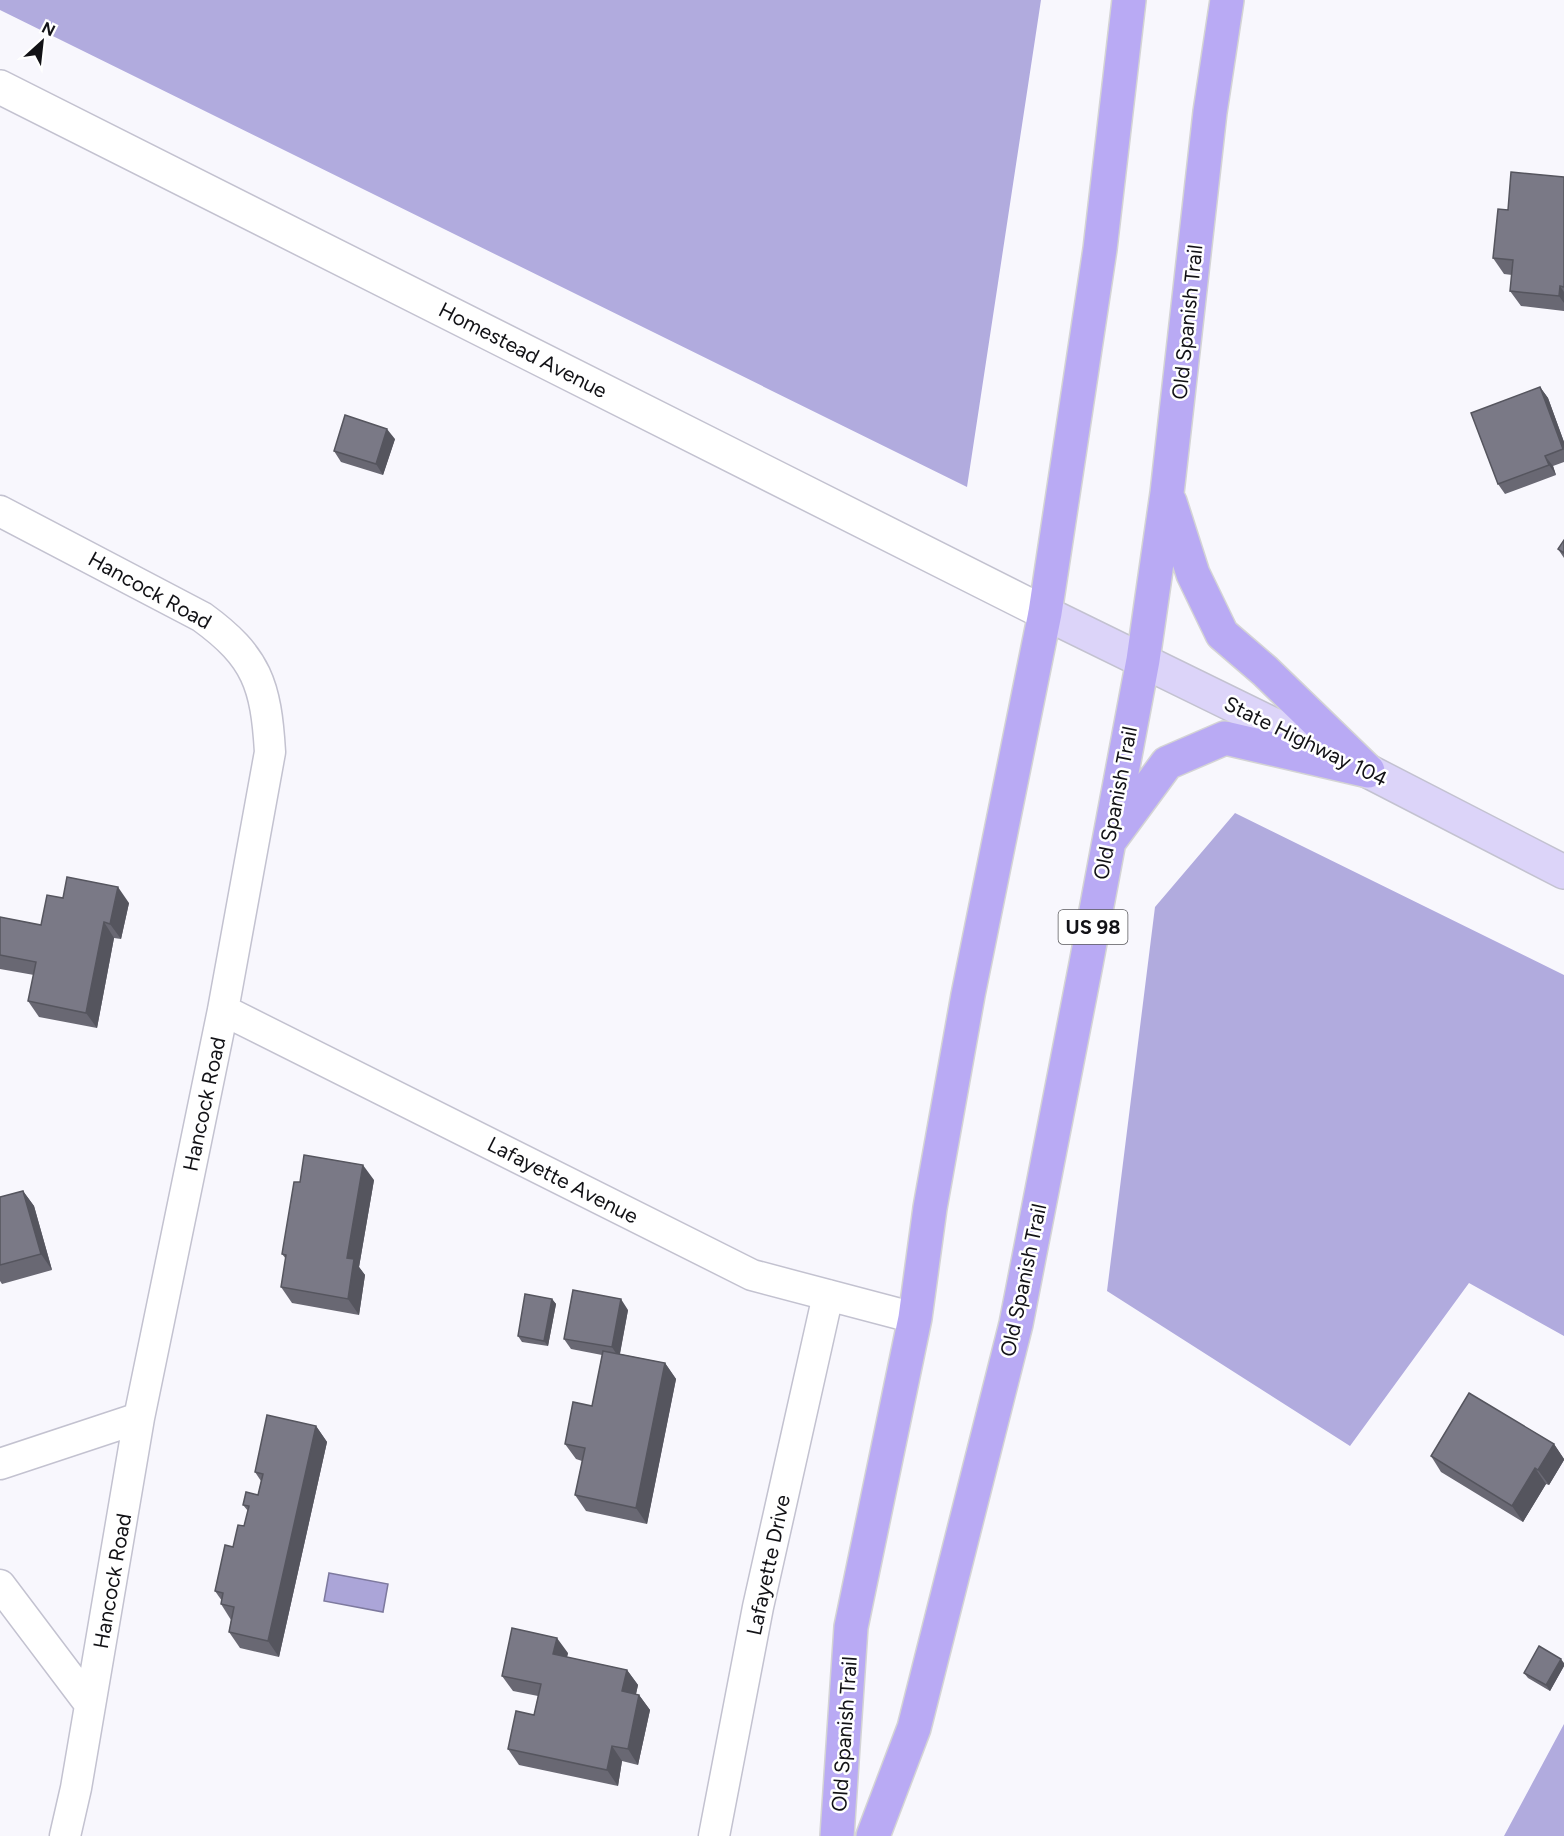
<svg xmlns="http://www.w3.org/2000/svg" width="1564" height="1836" font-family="Figtree,sans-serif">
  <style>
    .forest { fill: #b1abde }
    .water { fill: #aba5d8; stroke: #7d799e; stroke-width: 1.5 }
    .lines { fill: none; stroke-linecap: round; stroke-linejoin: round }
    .minor-casing { stroke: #c3c2d0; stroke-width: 33 }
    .tertiary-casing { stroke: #c3c2d0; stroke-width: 36 }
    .secondary-casing { stroke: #c3c2d0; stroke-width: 36 }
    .primary-casing { stroke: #d4d4d5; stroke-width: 36 }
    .minor { stroke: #fff; stroke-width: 30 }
    .tertiary { stroke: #fff; stroke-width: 33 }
    .secondary { stroke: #dcd4f9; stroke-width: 33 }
    .primary { stroke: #b9aaf4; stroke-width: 33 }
    .wall { fill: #696873 }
    .shaded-wall { fill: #55555e }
    .building { fill: #7a7986; stroke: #55555e; stroke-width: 1.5 }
    .labels { text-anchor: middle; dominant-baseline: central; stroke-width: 5; stroke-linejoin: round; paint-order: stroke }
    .shield { fill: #fff; stroke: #59595c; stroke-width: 1.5 }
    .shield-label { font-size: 20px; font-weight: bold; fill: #121216 }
    .street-label { font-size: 21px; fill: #121216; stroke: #fff }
  </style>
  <rect width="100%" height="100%" fill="#f8f7fd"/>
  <path class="forest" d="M0 0H1041L967 487 0 10Z
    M1235 813 1564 975V1336L1469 1283 1350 1446 1107 1291 1155 907Z
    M1564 1724V1836H1504Z"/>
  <path class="water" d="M329 1573 388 1584 383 1612 324 1601Z"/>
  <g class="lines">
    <defs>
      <path id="minor" d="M0 511 202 617C257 657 266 685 270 752L223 1010 139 1418 76 1788 65 1836
        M223 1010 752 1275 915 1318
        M0 1464 139 1418
        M0 1585 89 1703
        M714 1836 758 1607 828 1295"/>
      <path id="tertiary" d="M0 87 1045 613"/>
      <path id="secondary" d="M1045 613 1368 771 1564 872"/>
      <path id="primary" d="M1170 502 1193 574 1222 634 1265 671 1368 771
        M1111 839 1167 763 1225 738 1368 771
        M837 1836 851 1627 915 1318 930 1208 968 995 1045 613 1100 249 1129 0
        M873 1836 914 1728 1016 1324 1086 964 1143 660 1167 493 1210 112 1227 0"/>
    </defs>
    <use href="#minor" class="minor-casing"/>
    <use href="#tertiary" class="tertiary-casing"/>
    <use href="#secondary" class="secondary-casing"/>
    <use href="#primary" class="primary-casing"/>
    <use href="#minor" class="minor"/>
    <use href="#tertiary" class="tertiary"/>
    <use href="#secondary" class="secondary"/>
    <use href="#primary" class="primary"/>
  </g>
  <path class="wall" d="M1564 177V311L1521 306 1510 291 1512 275 1504 274 1493 258 1508 210Z
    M1540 387 1548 398 1564 442V462L1553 466 1556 475 1505 494 1498 484Z
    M395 439 383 475 341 462 334 451Z
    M1564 540V558L1558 549Z
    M63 898 129 903 121 939 114 938 97 1028 39 1017 28 1001 34 975 0 969V917L41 925Z
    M374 1180 359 1267 365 1275 359 1315 292 1303 281 1287 286 1259 282 1254 300 1182Z
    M23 1191 34 1206 52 1270 2 1284 0 1281V1197Z
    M552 1299 556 1304 548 1346 522 1342 518 1336Z
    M628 1310 620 1354 665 1363 676 1379 647 1524 586 1511 575 1495 582 1461 576 1459 565 1444 592 1406 602 1355 571 1349 564 1339Z
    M316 1426 327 1442 279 1657 240 1648 229 1632 231 1620 221 1604 222 1601 215 1591 233 1547 244 1526 248 1511 243 1505 258 1495 261 1481 255 1472Z
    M1554 1444 1564 1459V1460L1549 1485 1546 1484 1523 1522 1441 1472 1431 1456Z
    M568 1653 567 1657 627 1670 638 1685 636 1694 639 1695 650 1710 638 1765 622 1761 618 1786 519 1765 508 1749 534 1715 538 1696 513 1691 502 1676Z
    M1564 1663V1666L1550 1691 1528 1678 1524 1673Z"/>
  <path class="shaded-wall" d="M1560 286 1564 292V303L1559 296Z
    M1540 387 1548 398 1564 442V450Z
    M387 429 395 439 383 475 376 464Z
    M1545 456 1553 466 1556 475 1549 465Z
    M118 887 129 903 121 939 110 924Z
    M104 922 114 938 97 1028 86 1013Z
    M363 1165 374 1180 359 1267 365 1275 359 1315 348 1299 347 1258Z
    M23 1191 34 1206 52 1270 41 1254Z
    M552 1299 556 1304 548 1346 544 1341Z
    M621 1299 628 1310 619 1358 612 1347Z
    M665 1363 676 1379 647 1524 636 1508Z
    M316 1426 327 1442 279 1657 268 1641Z
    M1554 1444 1564 1459V1460L1549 1485 1538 1470Z
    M1535 1468 1546 1484 1523 1522 1512 1506Z
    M557 1638 568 1653 564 1669 553 1654Z
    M1561 1659 1564 1663V1666L1550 1691 1546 1685Z
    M627 1670 638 1685 633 1707 622 1691Z
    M639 1695 650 1710 638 1765 628 1749Z
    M612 1746 622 1761 618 1786 607 1770Z"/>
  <path class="building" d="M1511 172 1564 177V287L1560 286 1559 296 1510 291 1513 260 1493 258 1498 209 1508 210Z
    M1540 387 1563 449 1545 456 1549 465 1498 484 1471 413Z
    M345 415 387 429 376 464 334 451Z
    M1564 540V553L1558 549Z
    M67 877 118 887 110 924 104 922 86 1013 28 1001 36 962 0 955V917L41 925 47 895 63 898Z
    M304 1155 363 1165 347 1258 354 1259 348 1299 281 1287 286 1255 282 1254 294 1182H300Z
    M23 1191 41 1254 0 1265V1197Z
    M573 1290 621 1299 612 1347 564 1339Z
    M525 1294 552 1299 544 1341 518 1336Z
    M603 1351 665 1363 636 1508 575 1495 585 1448 565 1444 573 1402 592 1406Z
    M1469 1393 1554 1444 1538 1470 1535 1468 1512 1506 1431 1456Z
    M267 1415 316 1426 268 1641 229 1632 234 1607 221 1604 223 1593 215 1591 225 1545 233 1547 238 1525 244 1526 249 1506 243 1505 246 1492 258 1495 263 1474 255 1472Z
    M512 1628 557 1638 553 1654 627 1670 622 1691 639 1695 628 1749 612 1746 607 1770 508 1749 516 1711 534 1715 541 1684 502 1676Z
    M1539 1646 1561 1659 1546 1685 1524 1673Z"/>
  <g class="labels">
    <rect class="shield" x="1058.5" y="910" width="69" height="34" rx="4.5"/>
    <g class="shield-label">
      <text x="1093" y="927">US 98</text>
    </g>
    <g class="street-label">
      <text transform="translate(1187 322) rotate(-84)">Old Spanish Trail</text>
      <text transform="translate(523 350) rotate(27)">Homestead Avenue</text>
      <text transform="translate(150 590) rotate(29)">Hancock Road</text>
      <text transform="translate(1306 741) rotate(26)">State Highway 104</text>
      <text transform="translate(1115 803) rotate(-79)">Old Spanish Trail</text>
      <text transform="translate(204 1104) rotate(-78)">Hancock Road</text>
      <text transform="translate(563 1180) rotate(27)">Lafayette Avenue</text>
      <text transform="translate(1023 1280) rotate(-78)">Old Spanish Trail</text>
      <text transform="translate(768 1565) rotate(-78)">Lafayette Drive</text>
      <text transform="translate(112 1581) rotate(-80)">Hancock Road</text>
      <text transform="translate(844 1734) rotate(-86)">Old Spanish Trail</text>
    </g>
  </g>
  <g transform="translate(42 42) rotate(27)" stroke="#ffffff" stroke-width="4.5" paint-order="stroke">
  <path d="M0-4.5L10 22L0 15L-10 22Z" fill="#121216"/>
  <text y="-9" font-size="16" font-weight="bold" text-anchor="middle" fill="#121216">N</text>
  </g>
</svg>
